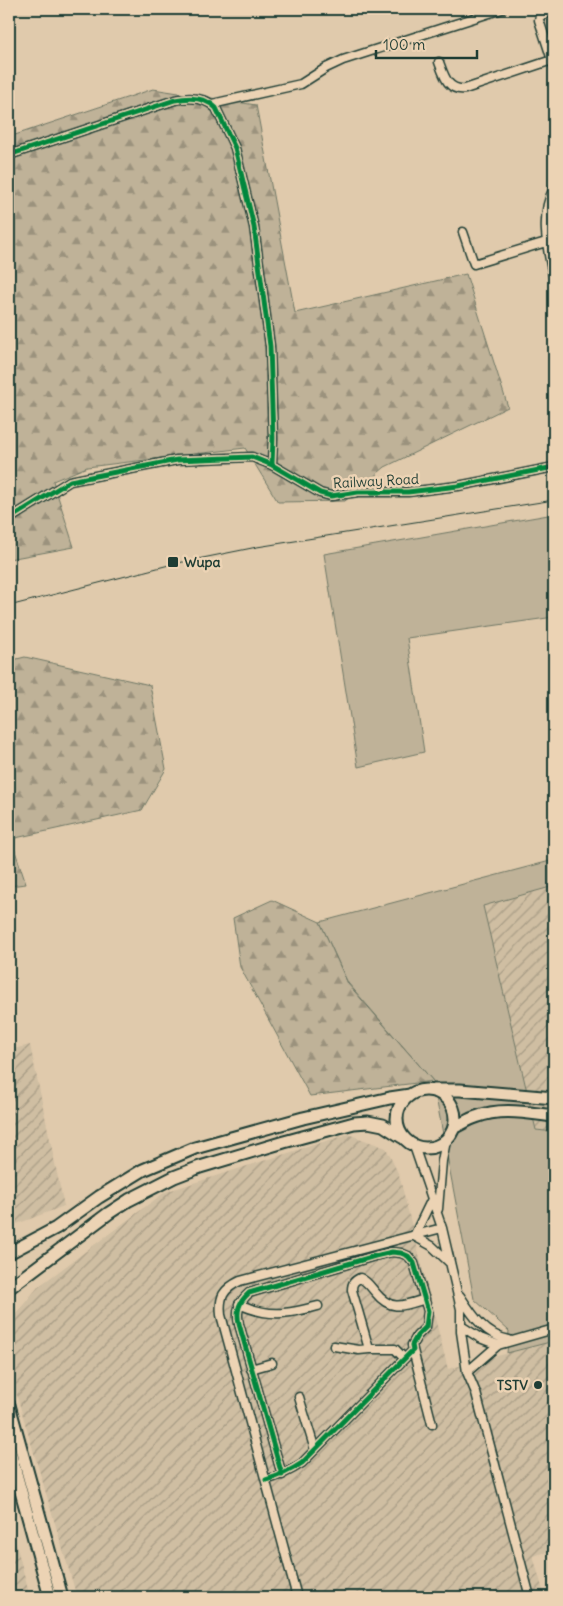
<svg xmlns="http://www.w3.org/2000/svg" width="563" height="1606" font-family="Delius,sans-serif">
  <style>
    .industrial { fill: url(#industrial-furrows) }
    .green { fill: #bfb298; stroke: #6f7866 }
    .forest { fill: url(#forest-firs); stroke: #6f7866 }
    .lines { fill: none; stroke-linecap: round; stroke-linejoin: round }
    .street-casing { stroke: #1f3d34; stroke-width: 11 }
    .secondary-casing { stroke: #1f3d34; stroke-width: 15 }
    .street { stroke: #ecd3b4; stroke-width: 8 }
    .secondary { stroke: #ecd3b4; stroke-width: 11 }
    .tram { stroke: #1f3d34; stroke-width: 1 }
    .cycleway-casing { stroke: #ecd3b4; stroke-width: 8 }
    .cycleway { stroke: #00873e; stroke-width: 5 }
    .poi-dot { fill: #1f3d34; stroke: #ecd3b4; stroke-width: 2 }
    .labels { text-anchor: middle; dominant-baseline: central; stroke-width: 5; stroke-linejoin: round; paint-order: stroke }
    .street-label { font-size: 14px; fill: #1f3d34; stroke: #ecd3b4 }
    .poi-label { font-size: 14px; font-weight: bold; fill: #1f3d34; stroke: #ecd3b4; text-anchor: start }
  </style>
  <defs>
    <pattern id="industrial-furrows" width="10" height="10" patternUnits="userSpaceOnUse" patternTransform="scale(1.25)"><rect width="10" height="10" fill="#cfbea2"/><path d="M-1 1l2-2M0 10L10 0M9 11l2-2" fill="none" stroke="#a79c85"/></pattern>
    <pattern id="forest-firs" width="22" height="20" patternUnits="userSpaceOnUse" patternTransform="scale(1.25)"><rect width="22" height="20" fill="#bfb298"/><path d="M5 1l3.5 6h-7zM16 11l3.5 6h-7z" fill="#9b927d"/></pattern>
  </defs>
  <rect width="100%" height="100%" fill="#e0caac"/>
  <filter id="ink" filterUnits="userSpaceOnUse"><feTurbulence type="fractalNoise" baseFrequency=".02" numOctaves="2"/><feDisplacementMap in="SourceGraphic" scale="10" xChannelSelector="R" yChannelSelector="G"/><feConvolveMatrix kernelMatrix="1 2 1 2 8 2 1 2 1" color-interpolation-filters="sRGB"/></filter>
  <g filter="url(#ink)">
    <path class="industrial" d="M554 886V1132L536 1130 483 906Z
      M30 1045 64 1206 9 1227V1050Z
      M348 1134 386 1148 399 1175 448 1369 554 1341V1550L533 1556 545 1597H77L16 1393 14 1316 38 1287 165 1192Z
      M9 1517 30 1597H9Z"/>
    <path class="green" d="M554 514V617L407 638 424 752 358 767 324 554Z
      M554 860V886L483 906 536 1130 554 1132V1341L507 1353 509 1331 474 1299 433 1081 348 983 320 922Z"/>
    <path class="forest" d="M153 89 256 105 295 313 466 274 508 407 385 467 345 501 278 502 245 448 87 467 53 481 74 547 9 559V137Z
      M25 657 150 685 166 769 142 810 11 839 26 884 9 886V661Z
      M272 900 320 922 348 984 433 1081 310 1096 240 967 233 918Z"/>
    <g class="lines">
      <defs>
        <path id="street" d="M554 11 540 16 539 20 554 66
          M439 62C444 76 448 91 465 89L552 60
          M212 104 301 84 326 68 343 60 502 9
          M9 155 175 100C189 97 205 97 216 108L235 148 254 227 270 346 273 438 272 465
          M554 188C539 216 548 251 554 280
          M463 232 474 264 546 242
          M9 519 70 481 177 460 252 457 272 465 320 493 331 496 358 492H408L458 486 554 467
          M414 1146 442 1228 461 1309V1332L467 1372 476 1393 530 1597
          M432 1199 414 1236 432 1246 449 1262
          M438 1209 442 1161 446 1141
          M460 1296C473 1316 485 1335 509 1340
          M239 1304C269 1318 288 1314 318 1306
          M461 1326 480 1338 498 1345
          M334 1346 359 1350 369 1349 352 1290C352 1283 354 1281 360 1278 367 1281 370 1286 375 1292 391 1312 403 1306 425 1299
          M369 1349H395L404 1358
          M413 1350 432 1424
          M251 1369 272 1363
          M467 1372 498 1345 554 1329
          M299 1397 315 1450
          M266 1480C279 1476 290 1471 302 1463L413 1350 412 1345 417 1336 426 1327 428 1311 414 1263 408 1256 401 1253 392 1252 375 1256 249 1293C239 1302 236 1310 239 1324L282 1475
          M297 1597 221 1315C219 1297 223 1289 240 1281L442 1228"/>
        <path id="secondary" d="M434 1090H460L554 1098
          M397 1119a29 29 0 1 1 58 0a29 29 0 1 1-58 0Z
          M455 1127C462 1124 469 1119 476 1117 501 1107 528 1113 554 1116
          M9 1253 56 1228 99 1197 143 1170 195 1148 303 1118 390 1098 410 1095
          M9 1288 109 1213 129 1200 174 1177 200 1167 284 1142 354 1123 368 1122 383 1125 402 1137
          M9 1405 62 1597
          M9 1448 50 1597"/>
      </defs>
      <use href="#street" class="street-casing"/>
      <use href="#secondary" class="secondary-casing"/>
      <use href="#street" class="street"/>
      <use href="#secondary" class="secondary"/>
      <path class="tram" d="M9 606 173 564 257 547 554 500"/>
      <defs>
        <path id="cycleway" d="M9 155 175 100C189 97 205 97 216 108L235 148 254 227 270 346 273 438 272 465
          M9 519 70 481 177 460 252 457 272 465 320 493 331 496 358 492H408L458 486 554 467
          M266 1480C279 1476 290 1471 302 1463L413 1350 412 1345 417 1336 426 1327 428 1311 414 1263 408 1256 401 1253 392 1252 375 1256 249 1293C239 1302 236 1310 239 1324L282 1475"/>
      </defs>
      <use href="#cycleway" class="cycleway-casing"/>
      <use href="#cycleway" class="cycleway"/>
    </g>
  </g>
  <g class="poi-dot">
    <rect x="167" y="556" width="12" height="12" rx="2.5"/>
    <circle cx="538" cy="1385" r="5"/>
  </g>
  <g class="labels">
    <g class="street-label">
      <text transform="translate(376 481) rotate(-3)">Railway Road</text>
    </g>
    <g class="poi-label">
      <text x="184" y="562">Wupa</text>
      <text x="528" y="1385" text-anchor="end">TSTV</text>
    </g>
  </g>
  <rect width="563" height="1606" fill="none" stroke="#ecd3b4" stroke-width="30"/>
  <rect x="15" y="15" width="533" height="1576" fill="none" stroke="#1f3d34" stroke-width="2" filter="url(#ink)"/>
  <path d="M376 50v8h101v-8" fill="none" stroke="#1f3d34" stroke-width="2.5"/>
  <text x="383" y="50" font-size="15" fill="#1f3d34" stroke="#ecd3b4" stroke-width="4" paint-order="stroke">100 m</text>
</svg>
